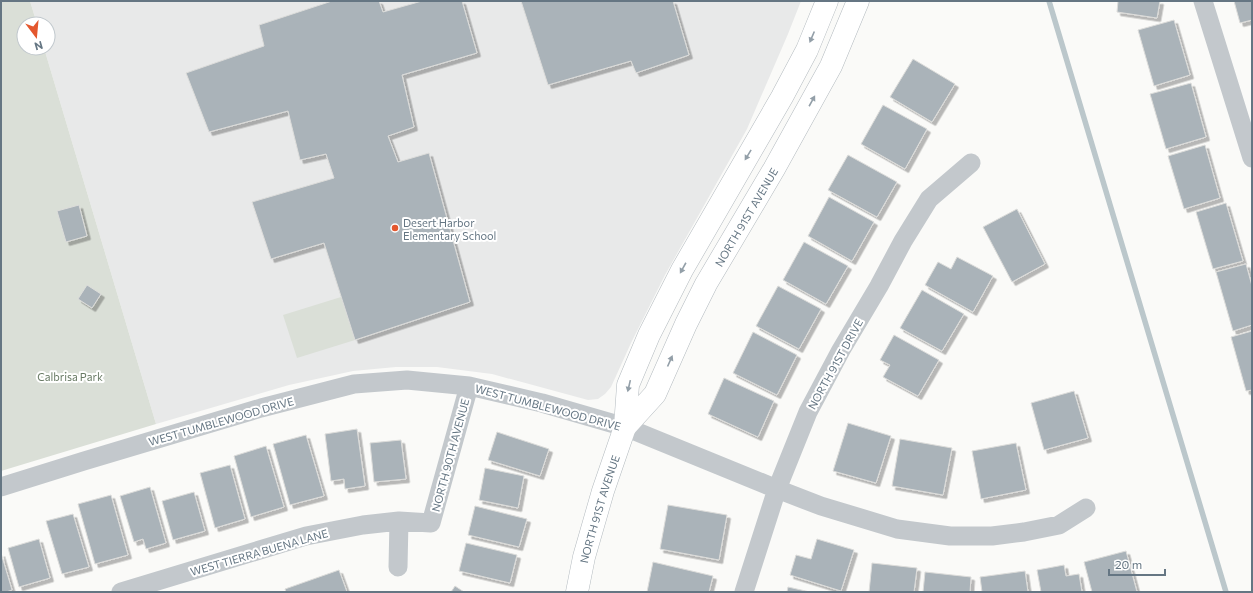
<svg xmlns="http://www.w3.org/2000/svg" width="1253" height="593" font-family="Commissioner,sans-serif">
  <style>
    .built { fill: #e8e9e9 }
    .green { fill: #dadfd7 }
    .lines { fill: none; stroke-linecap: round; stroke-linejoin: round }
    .stream { stroke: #bbc7cb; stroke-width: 5.5 }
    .building { fill: #aab3b9; stroke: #dcdcda; filter: url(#shadow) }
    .secondary-casing { stroke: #b3babf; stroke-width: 23 }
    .street { stroke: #c3c8cc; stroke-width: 19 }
    .secondary { stroke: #fff; stroke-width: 22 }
    .oneway { fill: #939fa8 }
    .poi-dot { fill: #e4572e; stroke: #fff; stroke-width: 1.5 }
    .labels { text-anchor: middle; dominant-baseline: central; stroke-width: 4; stroke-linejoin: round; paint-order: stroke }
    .street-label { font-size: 11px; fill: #657683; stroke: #fff }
    .poi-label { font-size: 11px; fill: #657683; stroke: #fff; text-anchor: start }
    .park-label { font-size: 11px; fill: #687a64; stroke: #fff }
  </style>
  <defs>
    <filter id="shadow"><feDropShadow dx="3.5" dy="3.5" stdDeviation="0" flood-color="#0004"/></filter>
  </defs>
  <rect width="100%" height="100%" fill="#fafaf8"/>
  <path class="built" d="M30 1H801L788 34 747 129 665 275 631 343 611 387 605 394 598 399 588 400 492 374 437 367H396L353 371 289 385 156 424 44 48H48V24H37Z"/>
  <path class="green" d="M1 1H30L37 24H24V48H44L156 424 1 471Z
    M341 297 355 340 297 358 283 315Z"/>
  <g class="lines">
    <path class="stream" d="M1049 1 1226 592"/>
  </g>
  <path class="building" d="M332 1H379L383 12 422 1H462L477 53 402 75 414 127 388 136 398 162 429 153 470 302 355 340 324 243 271 259 252 202 334 178 326 154 300 160 288 111 209 132 186 73 264 46 259 25Z
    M521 1H673L689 55 636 73 631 61 548 85Z
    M1118 1H1160L1157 18 1117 12Z
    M1234 1H1252V20L1240 23Z
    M1174 20 1190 75 1154 86 1138 30Z
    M913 59 955 84 932 122 890 97Z
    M1191 83 1206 137 1166 149 1150 94Z
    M883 105 927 129 905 169 861 144Z
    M1205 145 1220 198 1184 209 1168 156Z
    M848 155 897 182 877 217 828 190Z
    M829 197 874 222 852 261 808 236Z
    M1226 203 1243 261 1213 269 1196 212Z
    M79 205 87 236 66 242 57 211Z
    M1017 209 1045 264 1012 282 983 227Z
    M804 242 848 266 826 304 783 280Z
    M957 257 993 276 973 312 925 285 938 262 951 269Z
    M1246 264 1252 286V325L1233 331 1216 272Z
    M87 285 101 294 92 308 78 299Z
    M778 286 821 309 799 349 756 326Z
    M922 290 964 314 942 351 900 328Z
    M1252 331V390L1246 391 1231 337Z
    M753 332 797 355 777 395 733 373Z
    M894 335 939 360 918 396 883 377 890 365 880 360Z
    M724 378 774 401 758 437 708 414Z
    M1074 391 1088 438 1044 450 1031 403Z
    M848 423 891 436 876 483 833 471Z
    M357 429 365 486 345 489 344 479 331 481 325 434Z
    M497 432 549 449 540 476 488 460Z
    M306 435 324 496 290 505 273 444Z
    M900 439 952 448 943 495 892 486Z
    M401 440 406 479 374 482 370 443Z
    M1016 443 1026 490 981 499 972 451Z
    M266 446 284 507 251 517 234 456Z
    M230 465 245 519 215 528 200 473Z
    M485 468 524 476 518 508 479 500Z
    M150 487 166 543 146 549 143 539 134 542 120 496Z
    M194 492 205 531 173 540 162 501Z
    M111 495 128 555 95 564 78 504Z
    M668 505 727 515 719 560 660 549Z
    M475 506 527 519 519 547 468 535Z
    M73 514 89 567 62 574 46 521Z
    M39 539 50 578 19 587 8 548Z
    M817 539 854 550 841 591 790 575 796 555 811 559Z
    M466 543 517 555 510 583 459 571Z
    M1126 551 1137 592H1092L1084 562Z
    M1 553 12 590 6 592H1Z
    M653 562 713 576 709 592H647Z
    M872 563 917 568 914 592H869Z
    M1064 565 1066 576 1079 574 1082 592H1041L1037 570Z
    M339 570 347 592H286L285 589Z
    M1025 571 1028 592H982L980 577Z
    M925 572 971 577 970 592H923Z
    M455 586 464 592H451Z
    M788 587 810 592H787Z"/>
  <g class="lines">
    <defs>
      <g id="secondary">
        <path id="s1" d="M625 427 655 394 686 324 706 284 774 169 831 66 858 1"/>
        <path id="s2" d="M577 592 584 557 603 491 625 427 628 385 649 335 682 270 782 97 807 50 827 1"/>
      </g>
    </defs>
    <use href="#secondary" class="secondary-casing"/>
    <path class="street" d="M1203 1 1252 158
      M1 487 84 461 261 408 354 384 407 380 469 386 542 403 625 427 777 489 821 506 897 529 950 536H992L1024 532 1059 525 1086 508
      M398 567 399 521
      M121 592 306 536 363 525 399 521 431 523 469 386
      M744 592 777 489 808 412 841 350 879 286 903 241 929 199 971 163"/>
    <use href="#secondary" class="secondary"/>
  </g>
  <defs><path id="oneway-solid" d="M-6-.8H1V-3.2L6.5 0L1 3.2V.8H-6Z"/></defs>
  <g class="oneway">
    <use href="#oneway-solid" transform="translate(812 37) rotate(113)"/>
    <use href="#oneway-solid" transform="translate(812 101) rotate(-61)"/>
    <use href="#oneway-solid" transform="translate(748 155) rotate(121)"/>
    <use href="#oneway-solid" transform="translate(683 268) rotate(119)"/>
    <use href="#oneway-solid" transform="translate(670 361) rotate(-66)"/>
    <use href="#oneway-solid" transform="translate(629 386) rotate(103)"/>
  </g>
  <circle class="poi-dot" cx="395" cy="228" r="4"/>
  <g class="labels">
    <g class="street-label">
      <text stroke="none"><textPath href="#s1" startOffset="244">NORTH 91ST AVENUE</textPath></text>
      <text transform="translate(835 364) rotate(-61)">NORTH 91ST DRIVE</text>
      <text transform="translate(548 407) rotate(15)">WEST TUMBLEWOOD DRIVE</text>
      <text transform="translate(221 421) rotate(-16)">WEST TUMBLEWOOD DRIVE</text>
      <text transform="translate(450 455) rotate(-75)">NORTH 90TH AVENUE</text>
      <text stroke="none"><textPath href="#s2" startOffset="86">NORTH 91ST AVENUE</textPath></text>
      <text transform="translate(259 552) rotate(-16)">WEST TIERRA BUENA LANE</text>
    </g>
    <g class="poi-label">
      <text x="403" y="222">Desert Harbor<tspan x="403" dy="13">Elementary School</tspan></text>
    </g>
    <g class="park-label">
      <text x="70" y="376">Calbrisa Park</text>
    </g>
  </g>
  <rect width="1253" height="593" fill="none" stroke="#657683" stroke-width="4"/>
  <g transform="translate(36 36) rotate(164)"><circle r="19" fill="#ffffff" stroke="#c1c8cd"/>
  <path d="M0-3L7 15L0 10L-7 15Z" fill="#e4572e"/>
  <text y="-6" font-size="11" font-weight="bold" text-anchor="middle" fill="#657683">N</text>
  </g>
  <path d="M1109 569v6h56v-6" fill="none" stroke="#657683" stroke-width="2"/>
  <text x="1115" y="569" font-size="12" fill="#657683" stroke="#ffffff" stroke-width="3" paint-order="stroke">20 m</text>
</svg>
